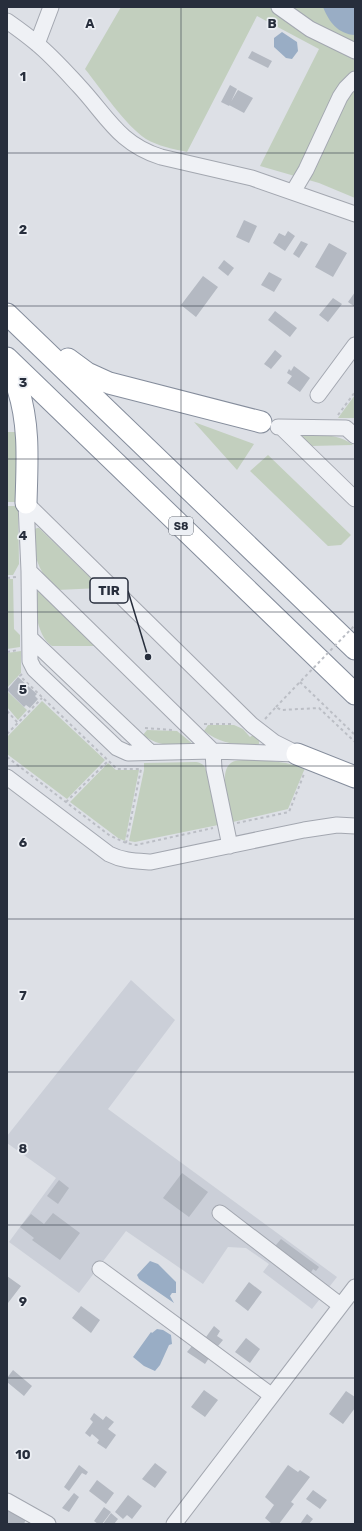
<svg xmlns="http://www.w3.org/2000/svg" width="362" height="1531" font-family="Rubik,sans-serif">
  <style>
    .built { fill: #cbcfd8 }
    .green { fill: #c2cfbe }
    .water { fill: #99adc5 }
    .building { fill: #b4b9c2 }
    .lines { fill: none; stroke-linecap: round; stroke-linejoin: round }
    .minor-casing { stroke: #a3a7b0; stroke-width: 17 }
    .highway-casing { stroke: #858d9c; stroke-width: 23 }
    .path { stroke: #bbbec5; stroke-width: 2; stroke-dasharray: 3 3; stroke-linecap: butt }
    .minor { stroke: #eff1f5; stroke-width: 15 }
    .highway { stroke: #fff; stroke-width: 21 }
    .path-bridge { stroke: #bbbec5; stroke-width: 2; stroke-dasharray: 3 3; stroke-linecap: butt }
    .grid { fill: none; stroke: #272e3c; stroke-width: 1; stroke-opacity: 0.55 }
    .labels { text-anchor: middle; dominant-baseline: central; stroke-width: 3.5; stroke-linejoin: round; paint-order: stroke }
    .shield { fill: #eceff4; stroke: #626873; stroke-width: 1 }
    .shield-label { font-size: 11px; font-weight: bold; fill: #272e3c }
    .grid-label { font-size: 13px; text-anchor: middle; font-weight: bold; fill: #272e3c; stroke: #eceff4; stroke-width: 3.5; stroke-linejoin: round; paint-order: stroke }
    .leader { fill: none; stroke: #272e3c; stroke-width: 1.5 }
    .callout-dot { fill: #272e3c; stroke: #eceff4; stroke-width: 1.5 }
    .callout { fill: #eceff4; stroke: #272e3c; stroke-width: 1.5 }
    .callout-label { font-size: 13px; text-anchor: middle; font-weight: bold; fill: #272e3c }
  </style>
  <rect width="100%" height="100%" fill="#dde0e6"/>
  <path class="built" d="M131 980 175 1020 108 1109 337 1277 312 1309 263 1272 269 1264 246 1248 228 1247 203 1284 126 1231 79 1293 9 1242 56 1178 7 1143V1136Z"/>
  <path class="green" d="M121 7H355V198L319 183 260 166 319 49 257 16 187 152C173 149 158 146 146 139 124 124 102 90 85 69Z
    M355 395V418H338Z
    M194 422 254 444 237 470Z
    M7 432H17L18 502H7Z
    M303 435C321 435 338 433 353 445L310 446 302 437Z
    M268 455 351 535 341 545 328 546 250 471Z
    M7 506H18L19 564 13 575H7Z
    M37 528H39L101 588 57 590C38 572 32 555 35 529Z
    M7 579H13L14 629 20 635V647L7 649Z
    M38 591 39 592 95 646H52C38 638 32 605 38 591Z
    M21 651V673L7 688V653Z
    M7 691 27 710 18 720 7 707Z
    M42 701 105 760 67 799 7 754V737Z
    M208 725H234L243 729 250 737 253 735 259 741V744C236 745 223 745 204 731Z
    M147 730 177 731 194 745C175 746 159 747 143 735Z
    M264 760 286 763 305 768 288 809 233 822C230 807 215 767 235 761 244 759 255 761 264 760Z
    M196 762C201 763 204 764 206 770L218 825 135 842 129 841 144 770V763Z
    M108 763 116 770H139L125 841 118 838 70 802Z"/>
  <path class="water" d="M323 7H355V35C338 34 329 22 323 7Z
    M282 32 297 42 298 51 292 59 286 58 274 47V38Z
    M150 1261 158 1264 176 1282V1293H172L170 1296 174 1303 139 1279 137 1275Z
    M157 1329 163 1330 171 1335 172 1344 169 1345 160 1365 155 1371 144 1366 133 1357 151 1332 152 1333Z"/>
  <path class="building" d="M252 51 272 61 268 68 248 58Z
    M230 85 237 89 229 106 221 102Z
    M238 90 253 98 244 113 229 105Z
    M244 220 257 226 249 243 236 237Z
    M288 231 295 236 285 251 273 243 279 233 285 236Z
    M301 241 308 244 299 258 293 254Z
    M329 243 347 253 333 277 315 267Z
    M224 260 234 268 228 276 218 268Z
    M269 272 282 279 274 292 261 285Z
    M203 276 218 287 196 317 181 305Z
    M355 292V307L348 302Z
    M333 298 342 304 328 322 319 315Z
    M275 311 297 328 290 337 268 320Z
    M275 350 282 356 271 369 264 364Z
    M294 366 310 378 300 392 287 383 292 376 287 373 289 369 291 371Z
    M18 677 37 694 35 696 38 699 30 708 26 705 24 707 7 690Z
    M182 1173 208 1192 189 1217 163 1198Z
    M59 1180 69 1188 58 1204 47 1196Z
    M53 1213 80 1233 60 1260 32 1240 34 1238 20 1227 31 1214 44 1224Z
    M281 1239 319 1267 316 1271 313 1269 309 1276 271 1251Z
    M7 1276 21 1286 8 1303 7 1302Z
    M249 1282 262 1292 248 1311 235 1301Z
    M81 1306 100 1320 91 1333 72 1318Z
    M214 1326 220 1331 217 1336 223 1340 218 1346 206 1337Z
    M246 1338 260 1349 250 1363 235 1352Z
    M192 1346 209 1358 205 1364 187 1352Z
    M13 1370 32 1386 24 1396 7 1382V1378Z
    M204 1390 218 1400 205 1417 191 1407Z
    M346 1391 355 1397V1408L343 1424 329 1414Z
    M94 1413 103 1420 106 1416 114 1422 108 1429 116 1435 106 1449 97 1443 99 1440 92 1434 90 1437 85 1433 93 1422 90 1419Z
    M155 1463 167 1472 155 1488 142 1479Z
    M79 1465 88 1472 86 1475 82 1473 69 1491 64 1487Z
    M288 1465 298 1472 300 1470 310 1477 291 1502 294 1504 279 1524H272L265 1518 274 1505 265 1497Z
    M97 1480 114 1493 106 1504 89 1491Z
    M313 1490 327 1500 320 1509 306 1499Z
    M74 1493 79 1497 69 1512 62 1508Z
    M128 1495 142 1506 132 1519 127 1515 123 1519 115 1512Z
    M104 1507 111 1512 102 1524H98L94 1521Z
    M7 1510 26 1519 24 1524H7Z
    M111 1513 118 1519 114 1524H103Z
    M307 1514 313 1519 309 1524H300Z"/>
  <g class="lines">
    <defs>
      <path id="minor" d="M279 7 310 29 355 51
        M7 21C17 28 27 35 36 43 52 56 66 72 79 86 107 116 119 144 161 157L252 178 355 214
        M37 44 51 7
        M293 192 306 170 340 97 346 88 355 79
        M318 395 355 345
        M278 427 346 428 355 436
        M282 428 355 499
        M26 503 29 571 30 661 34 669 117 748 128 753 213 751 297 754
        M26 503 252 725 274 742 292 751
        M29 571 213 751 214 769 230 846
        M30 638 150 752
        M7 777 109 854C123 861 135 861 151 862L304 830 337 825 355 826
        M220 1213 340 1305
        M100 1269 271 1395
        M7 1501 48 1524
        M174 1524 355 1287"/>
      <path id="highway" d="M7 314 355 649
        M7 358 355 694
        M68 359 87 373 109 383 261 422
        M7 367C11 374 16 381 18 389 30 426 27 464 26 503
        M297 754 355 777"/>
    </defs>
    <use href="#minor" class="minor-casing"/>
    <use href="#highway" class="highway-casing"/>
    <path class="path" d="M338 415 355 392
      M7 578 16 577
      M7 652 18 650
      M22 674 20 676 117 769H141L126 843
      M300 682 355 735
      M276 707 297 685
      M7 711 18 723
      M265 719 276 707 281 710 319 708 355 742
      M204 724H232
      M145 728 173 730
      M7 734 42 698
      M7 757 109 835 126 843 136 845 213 828
      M66 802 108 761
      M237 823 289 812 304 774"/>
    <use href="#minor" class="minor"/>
    <use href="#highway" class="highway"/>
    <path class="path-bridge" d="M297 685 355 625"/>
  </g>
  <path class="grid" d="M181 7V1524M7 153H355M7 306H355M7 459H355M7 612H355M7 766H355M7 919H355M7 1072H355M7 1225H355M7 1378H355"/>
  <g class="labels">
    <rect class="shield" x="169" y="517" width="24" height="18" rx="3"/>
    <g class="shield-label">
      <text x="181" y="526">S8</text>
    </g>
  </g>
  <g class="grid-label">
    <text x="90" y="28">A</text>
    <text x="272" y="28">B</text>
    <text x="23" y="81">1</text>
    <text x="23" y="234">2</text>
    <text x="23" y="387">3</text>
    <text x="23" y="540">4</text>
    <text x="23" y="694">5</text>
    <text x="23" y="847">6</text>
    <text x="23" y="1000">7</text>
    <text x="23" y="1153">8</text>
    <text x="23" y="1306">9</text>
    <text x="23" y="1459">10</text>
  </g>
  <path class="leader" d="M148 657L128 591"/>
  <circle class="callout-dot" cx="148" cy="657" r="4"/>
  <rect class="callout" x="90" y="578" width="38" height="25" rx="4"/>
  <g class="callout-label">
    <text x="109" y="595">TIR</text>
  </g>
  <rect width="362" height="1531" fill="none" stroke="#272e3c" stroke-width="16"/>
</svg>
